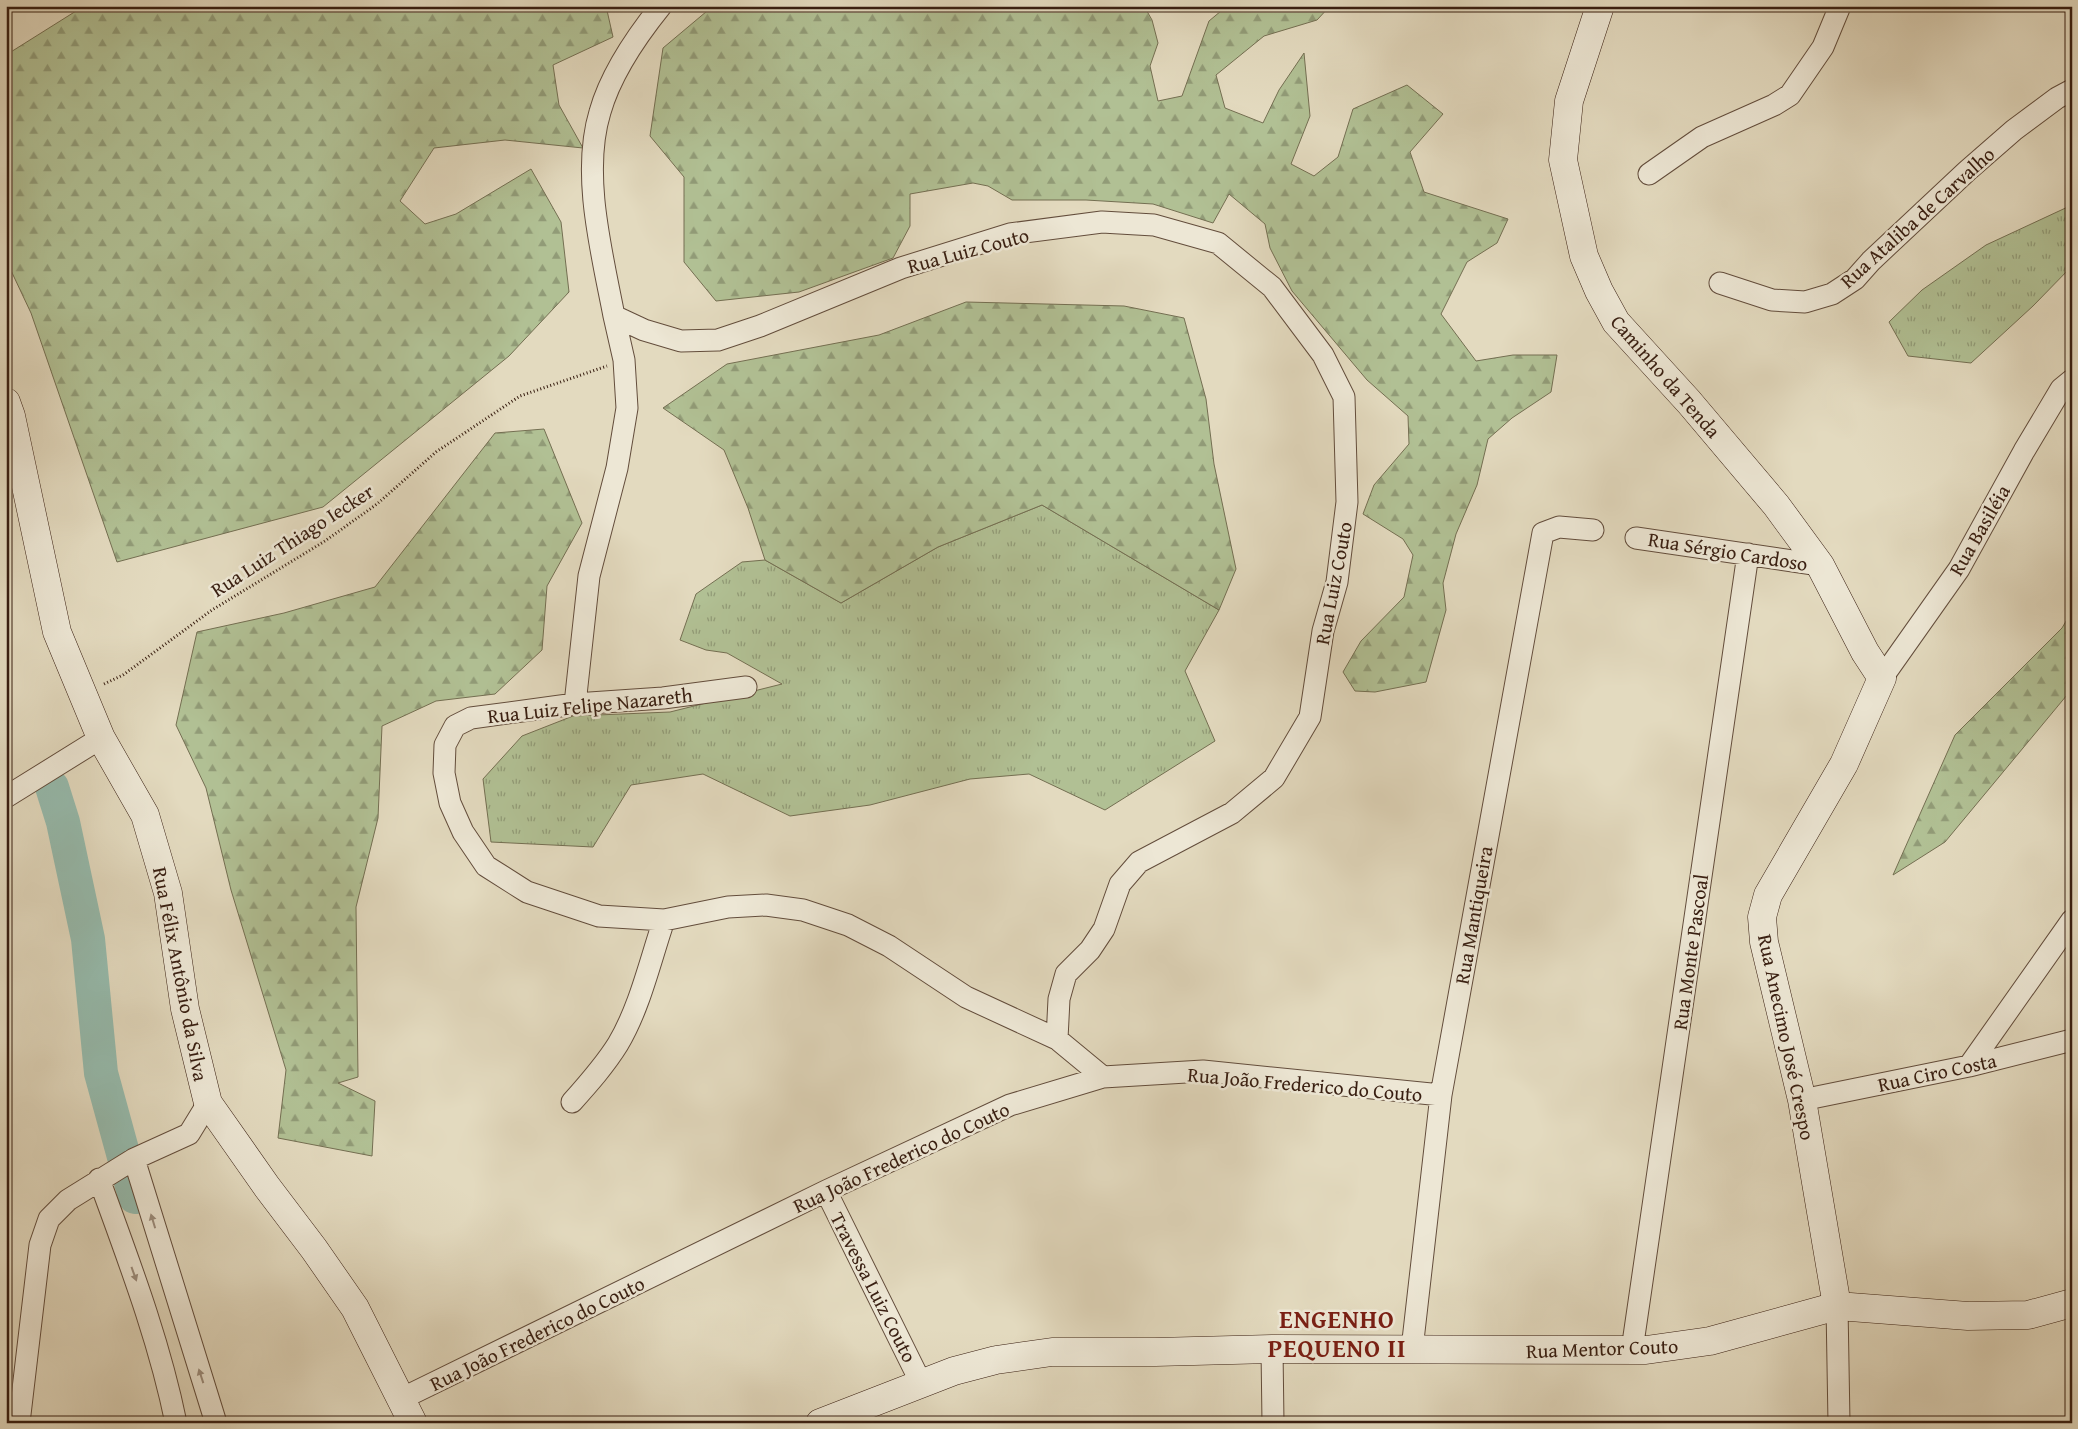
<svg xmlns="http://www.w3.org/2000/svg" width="2078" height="1429" font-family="'Gentium Book Plus',serif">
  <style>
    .grass { fill: url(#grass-tufts); stroke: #746f52 }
    .forest { fill: url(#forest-firs); stroke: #746f52 }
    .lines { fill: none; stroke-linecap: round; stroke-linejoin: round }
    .river { stroke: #96bbad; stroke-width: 34 }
    .street-casing { stroke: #634d3c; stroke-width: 23 }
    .secondary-casing { stroke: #381e11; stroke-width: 29 }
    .path { stroke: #381e11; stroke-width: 3; stroke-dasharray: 1 2.5; stroke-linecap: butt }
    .street { stroke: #ede7d5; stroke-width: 21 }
    .secondary { stroke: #ede7d5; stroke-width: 28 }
    .oneway { fill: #9c8d7d }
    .labels { text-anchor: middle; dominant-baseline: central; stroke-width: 5; stroke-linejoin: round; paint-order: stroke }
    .street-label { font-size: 20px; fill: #381e11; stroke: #ede7d5 }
    .district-label { font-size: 25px; font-weight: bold; letter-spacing: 1px; fill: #7a1f14; stroke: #ede7d5 }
  </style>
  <defs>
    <pattern id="grass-tufts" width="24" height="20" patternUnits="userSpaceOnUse" patternTransform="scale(1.25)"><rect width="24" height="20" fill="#b1c094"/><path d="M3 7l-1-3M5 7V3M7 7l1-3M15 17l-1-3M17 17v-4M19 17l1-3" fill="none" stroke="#919b77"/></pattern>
    <pattern id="forest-firs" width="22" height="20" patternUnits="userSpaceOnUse" patternTransform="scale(1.25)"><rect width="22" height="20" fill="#b1c094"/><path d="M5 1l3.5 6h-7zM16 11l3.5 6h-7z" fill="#919b77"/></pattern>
  </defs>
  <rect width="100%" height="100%" fill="#e3dabf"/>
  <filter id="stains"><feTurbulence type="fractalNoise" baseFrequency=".004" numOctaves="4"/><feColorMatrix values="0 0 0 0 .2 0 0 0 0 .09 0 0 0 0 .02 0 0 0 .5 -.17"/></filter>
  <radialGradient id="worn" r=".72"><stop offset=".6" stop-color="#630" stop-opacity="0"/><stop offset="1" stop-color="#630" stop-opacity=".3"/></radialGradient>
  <path class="grass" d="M2072 205V266L2033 306 1971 363 1908 356 1889 322 1922 290 1986 245Z
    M1042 505 1219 610 1185 671 1215 741 1105 810 1029 774 970 779 870 805 790 816 703 774 631 785 593 847 491 842 483 779 522 736 573 716 670 712 782 684 727 653 706 650 680 640 696 594 742 562 765 560 841 603 938 547Z"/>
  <path class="forest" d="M84 6H606L613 37 553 65 559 105 583 148 505 140 434 148 400 201 425 224 456 214 531 169 561 222 569 292 509 356 323 507 117 562 31 313 6 260V55Z
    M713 6H1144L1152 20 1158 43 1150 66 1158 101 1182 96 1209 21 1227 6H1330L1317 20 1264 36 1216 75 1225 108 1263 123 1279 90 1304 53 1310 116 1291 164 1314 176 1338 157 1353 109 1407 85 1443 114 1410 152 1424 192 1508 219 1497 243 1467 262 1441 314 1476 361 1513 355H1557L1551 392 1512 418 1488 439 1477 485 1456 534 1443 583 1446 610 1426 682 1375 692 1355 691 1343 672 1361 641 1404 597 1413 555 1403 539 1363 514 1374 485 1409 444 1408 416 1367 380 1292 291 1270 248 1265 224 1229 194 1213 223 1153 204 1086 200H1012L988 186 973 183 910 194V226L893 258 799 292 716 301 684 262V177L650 136 663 48Z
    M966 302 1124 306 1184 318 1206 399 1214 464 1236 569 1219 610 1042 505 938 547 841 603 765 560 748 508 724 450 663 408 727 364 879 335Z
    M544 429 582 523 547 586 542 650 495 694 436 701 382 726 378 818 356 907 358 1077 338 1083 375 1101 372 1156 278 1138 286 1070 231 890 206 788 176 725 197 632 284 613 375 587 495 433Z
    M2072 611V689L1945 842 1893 875 1955 735 2062 628Z"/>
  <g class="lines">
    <path class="river" d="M52 787 63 822 88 939 101 1073 135 1197"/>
    <defs>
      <path id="street" d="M661 6C636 37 611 73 600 112 581 174 602 253 614 316L644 330 681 341 718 340 760 326 901 268 1010 234 1102 222 1154 225 1218 243 1272 287 1323 355 1344 397 1347 502 1337 582 1323 631 1310 717 1274 778 1232 813 1139 862 1120 884 1104 929 1090 950 1066 974 1059 999 1057 1039
        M1649 174 1702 137 1774 105 1790 95 1823 47 1840 6
        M1720 283 1772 300 1805 302 1832 294 1855 279 1871 261 1967 171 2014 130 2057 98 2072 90
        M1636 538 1820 565
        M1882 678 1959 569 2024 451 2061 389 2072 380
        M746 687 663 698 575 704 471 718 455 726 445 745 444 773 450 803 463 832 486 866 527 892 599 916 664 920 728 907 766 905 803 910 848 925 889 946 966 997 1057 1039 1103 1077
        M575 704 589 576 617 468 627 408 624 360 614 316
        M6 797 101 738
        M1969 1066 2072 920
        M1802 1100 1969 1066 2072 1040
        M572 1102C589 1083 605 1065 618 1044 640 1007 650 961 664 920
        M134 1159 216 1423
        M99 1179C128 1259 159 1339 176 1423
        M826 1191 921 1383
        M1837 1306 1839 1423
        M1272 1349 1273 1423
        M1412 1349 1441 1095 1543 533 1559 527 1593 530
        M1632 1350 1748 554
        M401 1399 826 1191 1010 1105 1103 1077 1203 1071 1441 1095
        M19 1423 40 1245 49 1219 68 1200 134 1159 189 1134 208 1103"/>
      <path id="secondary" d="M1600 6 1569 101 1563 160 1584 256 1599 291 1616 322 1689 402 1776 505 1820 565 1865 652 1882 678 1844 764 1768 895 1762 917 1764 942 1802 1100 1837 1306
        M6 402 11 416 57 632 101 738 145 815 168 893 185 1009 208 1103 267 1187 314 1249 355 1308 413 1423
        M820 1423 954 1371 996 1360 1052 1352H1155L1272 1349 1646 1350 1710 1341 1837 1306 1968 1316 2028 1315 2072 1303"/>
    </defs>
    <use href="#street" class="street-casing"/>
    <use href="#secondary" class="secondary-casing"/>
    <path class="path" d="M104 684 123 675 212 610 325 541 377 504 436 452 520 396 607 366"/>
    <use href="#street" class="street"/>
    <use href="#secondary" class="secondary"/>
  </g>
  <defs><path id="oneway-solid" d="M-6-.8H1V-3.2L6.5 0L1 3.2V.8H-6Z" transform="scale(1.25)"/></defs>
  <g class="oneway">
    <use href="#oneway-solid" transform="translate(153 1221) rotate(-107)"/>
    <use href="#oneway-solid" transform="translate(134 1274) rotate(70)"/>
    <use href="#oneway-solid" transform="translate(201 1376) rotate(-108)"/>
  </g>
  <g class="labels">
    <g class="street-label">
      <text transform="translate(1917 217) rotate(-42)">Rua Ataliba de Carvalho</text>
      <text transform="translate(968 250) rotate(-15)">Rua Luiz Couto</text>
      <text transform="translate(1666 376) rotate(49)">Caminho da Tenda</text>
      <text transform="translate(1979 530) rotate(-60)">Rua Basiléia</text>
      <text transform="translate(292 540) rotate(-33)">Rua Luiz Thiago Iecker</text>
      <text transform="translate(1728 551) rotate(9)">Rua Sérgio Cardoso</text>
      <text transform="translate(1333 583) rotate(-79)">Rua Luiz Couto</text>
      <text transform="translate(590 705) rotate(-6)">Rua Luiz Felipe Nazareth</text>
      <text transform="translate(1473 915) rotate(-80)">Rua Mantiqueira</text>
      <text transform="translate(1690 952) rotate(-82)">Rua Monte Pascoal</text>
      <text transform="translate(181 974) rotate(79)">Rua Félix Antônio da Silva</text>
      <text transform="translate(1787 1037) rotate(78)">Rua Anecimo José Crespo</text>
      <text transform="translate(1937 1072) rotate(-12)">Rua Ciro Costa</text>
      <text transform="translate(1305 1084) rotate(5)">Rua João Frederico do Couto</text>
      <text transform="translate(901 1157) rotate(-25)">Rua João Frederico do Couto</text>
      <text transform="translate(874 1287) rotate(63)">Travessa Luiz Couto</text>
      <text transform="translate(537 1333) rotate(-26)">Rua João Frederico do Couto</text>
      <text transform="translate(1602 1348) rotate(-2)">Rua Mentor Couto</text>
    </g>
    <g class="district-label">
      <text x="1337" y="1319">ENGENHO<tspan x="1337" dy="29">PEQUENO II</tspan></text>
    </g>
  </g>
  <rect width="2078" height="1429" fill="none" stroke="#e3dabf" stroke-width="25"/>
  <rect x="8" y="8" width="2063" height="1414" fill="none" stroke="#381e11" stroke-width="2.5"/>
  <rect x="12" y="12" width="2053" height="1404" fill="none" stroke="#381e11"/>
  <rect width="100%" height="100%" filter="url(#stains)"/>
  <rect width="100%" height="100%" fill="url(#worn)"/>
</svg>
